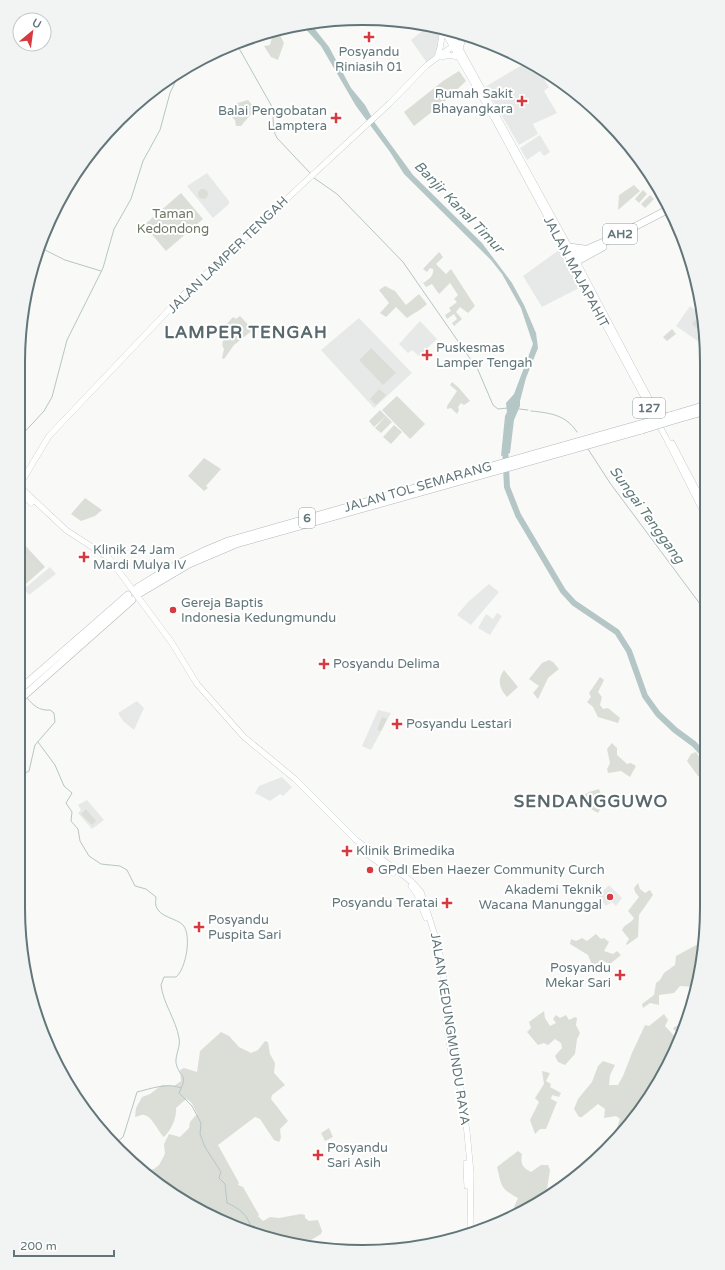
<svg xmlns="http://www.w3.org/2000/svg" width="725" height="1270" font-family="'Varela Round',sans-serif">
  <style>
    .built { fill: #e7e9e8 }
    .green { fill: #dbded7 }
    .water { fill: #b5c6c6 }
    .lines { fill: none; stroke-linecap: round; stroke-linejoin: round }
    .stream { stroke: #b5c6c6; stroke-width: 1 }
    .river { stroke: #b5c6c6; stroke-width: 6 }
    .major-casing { stroke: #b2b9bb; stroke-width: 6 }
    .highway-casing { stroke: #b2b8ba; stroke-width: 8 }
    .major { stroke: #fff; stroke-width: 5.5 }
    .highway { stroke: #fff; stroke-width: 7 }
    .highway-bridge-casing { stroke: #b2b8ba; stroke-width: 8; stroke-linecap: butt }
    .highway-bridge { stroke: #fff; stroke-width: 7 }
    .poi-dot { fill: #d63a40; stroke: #fff; stroke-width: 1.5 }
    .labels { text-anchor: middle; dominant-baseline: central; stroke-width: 4; stroke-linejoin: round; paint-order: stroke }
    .shield { fill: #fff; stroke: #919fa2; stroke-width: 1 }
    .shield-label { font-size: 12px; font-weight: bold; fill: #62767a }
    .poi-label { font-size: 13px; fill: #62767a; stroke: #fff; text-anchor: start }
    .park-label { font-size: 13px; fill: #6e7965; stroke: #fff }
    .street-label { font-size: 13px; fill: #62767a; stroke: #fff }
    .water-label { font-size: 14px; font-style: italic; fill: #617a7a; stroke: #fff }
    .district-label { font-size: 17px; font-weight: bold; letter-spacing: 1px; fill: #58686c; stroke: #fff }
    .rim { fill: none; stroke: #62767a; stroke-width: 2 }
  </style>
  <rect width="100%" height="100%" fill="#f9f9f7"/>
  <path class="built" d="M430 25 435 26 441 32 438 52 427 63 411 40Z
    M527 62 536 67 549 87 544 91 557 113 533 124 538 134 519 145 485 87Z
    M540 135 550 152 544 156 540 151 527 160 520 148Z
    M207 173 229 201V204L213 218 187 186Z
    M559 250 579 288 542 307 523 276Z
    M690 306 701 315 706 339 702 344 676 326Z
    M359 318 412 373 374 408 321 350Z
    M420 321 437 339 419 356 412 350 408 353 399 344Z
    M50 567 56 574 29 595 24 589Z
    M489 584 499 592 471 625 457 615 468 602Z
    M497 613 502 616 490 635 478 628 486 614 493 619Z
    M137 701 144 708 134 730 123 721 118 713Z
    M378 710 391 713 371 750 362 746Z
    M282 777 292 787 283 796 280 794 270 801 255 793 259 786Z
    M87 800 104 820 92 829 78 813 81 810 78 805Z
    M609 885 622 898 616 906 612 902 606 906 598 896Z"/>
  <path class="green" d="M278 31 284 43 278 60 271 57 264 46 270 45 272 37Z
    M459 71 466 81 442 104 414 126 404 112 443 81Z
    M248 100 254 107 252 113 241 126H236L235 120 230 115 234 104Z
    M634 185 640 191 618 210 619 195Z
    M198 194a5 5 0 1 1 10 0a5 5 0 1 1-10 0Z
    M643 190 647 194 639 203 635 199Z
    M181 193 203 219 166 251 144 225Z
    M650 195 654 199 645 208 641 204Z
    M439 252 443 257 436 264 446 274 451 269 475 306 468 313 460 307 456 312 462 319 454 326 452 323 457 319 454 314 447 319 445 315 451 311 449 308 457 302 454 299 458 295 450 283 439 294 432 284 426 287 423 283C429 279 434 276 433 269L430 268 427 272 423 269Z
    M385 286 395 291 406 305 419 294 427 304C420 311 415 312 407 318L396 307 386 317 380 313 389 303 379 290Z
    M240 316 253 330 234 345 224 359 222 358 224 349C220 343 224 338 228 333L224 327 233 317 236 319Z
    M695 320 704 327 705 335 692 324Z
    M672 329 676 334 667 341 663 337Z
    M371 348 396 373 383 385 359 360Z
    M452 382 459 388 470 401 464 405 461 403 458 407 459 410 457 414 451 408 447 409V406L457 391 450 385Z
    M379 389 386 395 376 405 370 399Z
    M397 396 425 424 410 439 382 410Z
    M380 410 386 416 374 427 369 421Z
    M386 416 392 422 381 433 375 428Z
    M394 425 402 432 391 444 383 437Z
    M204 458 221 469 206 486 208 488 204 491 188 476Z
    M85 498 102 510 95 516 81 521 71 514Z
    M22 542 45 567 18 591V546Z
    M549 660 553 662 559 669 548 678 538 699 533 693 539 686 529 679 542 663Z
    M504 670 518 687 507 697C499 688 497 680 504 670Z
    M600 677 604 680 598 692 602 697 600 705 603 709 608 708 620 718 618 723 598 717 593 707 587 702 591 697 589 693Z
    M382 717 387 719 381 731 377 730Z
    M612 743 617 748V755L627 764 631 763 636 766 630 777 621 771 608 773 607 769 610 763 607 749Z
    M696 752 706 767V783L702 776H698L687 761 691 754Z
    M599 789 604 803 598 813 591 809 584 795 589 792Z
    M86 809 96 821 92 825 81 814Z
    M638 883 640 889 645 893 650 890 653 895 639 915 638 937 627 945 626 944 629 939 622 930C625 923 631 924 634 918L628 911 639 897 635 892 634 888Z
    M596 934 601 939 604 938 609 942 604 951 613 954 617 951 621 955 610 964 603 961 592 965 588 955 570 944 571 939 576 941 582 938 587 941Z
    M700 943 702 950 695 987 680 986 674 993 659 995V1005L650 1003 643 1008 642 1004 654 995 656 983 660 980 664 973 675 965 676 956Z
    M544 1011 545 1018 550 1026 556 1023 553 1019 556 1015 560 1018 566 1015 569 1020 575 1017 577 1018 576 1025 580 1033 577 1039 575 1054 565 1065 558 1062 555 1056 562 1048 561 1043 555 1039 548 1045 544 1043 538 1045 527 1032 531 1028 529 1022Z
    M690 1012 681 1034 674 1030 673 1028 682 1023Z
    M664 1014 668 1020 665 1026 678 1040 649 1099 620 1130 617 1128 620 1119 616 1116 604 1118 605 1109 598 1104 582 1117H579L574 1109 578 1099 592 1082 598 1066 603 1061 615 1065 610 1075 609 1085H618L623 1076 632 1053 645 1025 649 1026Z
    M221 1032 229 1036 239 1047 251 1053 258 1050 265 1041 268 1042 270 1054 275 1063 274 1073 285 1085 272 1095 271 1099 288 1121 280 1129 281 1138 279 1142 274 1140 260 1119 255 1117 218 1145 239 1183 238 1185 243 1187 259 1215 258 1216 263 1221 270 1217 279 1218 301 1214 305 1215V1218L309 1221 318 1220 322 1231 321 1234 306 1243 273 1240 171 1194 145 1170 154 1169 159 1165 165 1154 164 1144 169 1134 180 1137 189 1128 190 1122 197 1114C194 1108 193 1102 186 1099L176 1108C177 1118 171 1130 164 1137 158 1132 153 1117 144 1115 142 1114 138 1117 135 1117L136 1108 142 1097 150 1094 162 1085 174 1086 181 1081 180 1070 184 1068 197 1072 200 1051Z
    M542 1071 550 1073 546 1081 551 1084 550 1087 561 1093 559 1097 552 1095 551 1099 557 1102 546 1129H540L535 1134 530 1120 539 1102 535 1098 544 1084Z
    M329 1128 333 1137 325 1141 321 1133Z
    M518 1151 522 1154C520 1164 523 1168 531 1172L541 1165H548L550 1170 547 1189 552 1191 544 1196 540 1195 539 1199 518 1210 514 1207 518 1198C500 1188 502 1187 497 1167Z"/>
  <path class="water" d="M310 23 329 47 351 88 365 105 375 123 413 175 482 243 512 283 524 305 536 333 538 348 526 378 520 401V406L514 420 510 453 501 456 505 416 507 412 506 403 514 394 533 344 521 308 502 274 491 260 404 174 390 152 356 106 321 46 301 24Z"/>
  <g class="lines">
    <path class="stream" d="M236 43 271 105C275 116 271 128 277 138L311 174
      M314 178 337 194 403 262 478 370 493 405 498 409 508 408
      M39 247 65 260 101 271
      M519 409 528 410
      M531 411C551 413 566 415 577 432
      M19 438 44 411 52 397 67 340 103 268 114 229 131 199 143 161 160 130 170 93 180 72
      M588 449 610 483 706 612
      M38 742 55 765 64 786 72 793 66 803 72 812 71 821 78 829 80 841 89 856 101 864 120 866 127 870 135 886 146 889 156 897C156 900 155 903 156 906 159 917 176 918 183 925 192 935 186 969 176 977H164L161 985C163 1003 176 1020 179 1038 181 1046 175 1055 176 1063 180 1080 189 1072 179 1093L192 1106 201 1123 200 1134 205 1147 221 1172 219 1178 225 1184 227 1203C239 1208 250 1216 251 1230
      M18 777 29 771 35 745 55 722 54 713 50 710C39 711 33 705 27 698
      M116 1143 123 1137 125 1131 137 1092C150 1089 168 1082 181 1088"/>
    <path class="river" d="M505 446 507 487 518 515 563 591 574 603 617 632 629 651 645 696 658 714 675 730 694 744 706 757"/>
    <defs>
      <path id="major" d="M442 28 494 118 666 438 706 517
        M450 31 569 247 661 421
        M460 48 464 35
        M441 57 449 55 459 57
        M437 58 440 48 443 29
        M672 443 706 508
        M19 486 66 530 109 558 172 643 197 684 244 737 295 779 356 840 412 882 421 892 439 948 467 1132 471 1174 470 1234
        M19 486 49 436 182 296 389 104 427 65 457 43
        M19 491 31 503
        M363 851 393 873
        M411 886 417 894 426 918
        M445 1015 451 1053
        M466 1163 467 1186"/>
      <path id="highway" d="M569 247 584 249
        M569 257 611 239 669 209
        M572 264 603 247
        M669 416 706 405
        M671 421 706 411
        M137 588C166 569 195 554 228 541L640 424
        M140 593 189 564 236 544 642 430
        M18 691 128 595
        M18 701 132 600"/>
    </defs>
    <use href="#major" class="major-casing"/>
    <use href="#highway" class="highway-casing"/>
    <use href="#major" class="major"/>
    <use href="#highway" class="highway"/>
    <defs>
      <path id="highway-bridge" d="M640 424 669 416
        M642 430 671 421"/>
    </defs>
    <use href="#highway-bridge" class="highway-bridge-casing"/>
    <use href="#highway-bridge" class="highway-bridge"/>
  </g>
  <g class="poi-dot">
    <path d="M367 31h4v4h4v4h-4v4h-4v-4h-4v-4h4z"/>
    <path d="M520 95h4v4h4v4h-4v4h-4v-4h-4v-4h4z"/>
    <path d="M334 112h4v4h4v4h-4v4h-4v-4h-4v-4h4z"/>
    <path d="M425 349h4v4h4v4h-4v4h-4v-4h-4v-4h4z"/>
    <path d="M82 551h4v4h4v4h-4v4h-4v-4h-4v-4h4z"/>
    <circle cx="173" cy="610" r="4"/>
    <path d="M322 658h4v4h4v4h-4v4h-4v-4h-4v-4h4z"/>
    <path d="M395 718h4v4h4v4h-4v4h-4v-4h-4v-4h4z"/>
    <path d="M345 845h4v4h4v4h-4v4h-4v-4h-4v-4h4z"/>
    <circle cx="370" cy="870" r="4"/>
    <circle cx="610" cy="897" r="4"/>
    <path d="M445 897h4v4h4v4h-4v4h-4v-4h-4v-4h4z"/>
    <path d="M197 921h4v4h4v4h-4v4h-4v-4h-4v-4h4z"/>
    <path d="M618 969h4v4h4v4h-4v4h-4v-4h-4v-4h4z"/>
    <path d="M316 1149h4v4h4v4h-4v4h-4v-4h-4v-4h4z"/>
  </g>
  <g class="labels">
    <g class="shield">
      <rect x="603" y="224" width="34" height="20" rx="3"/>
      <rect x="633" y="398" width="32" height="20" rx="3"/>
      <rect x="299" y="508" width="16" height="20" rx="3"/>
    </g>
    <g class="shield-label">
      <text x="620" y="234">AH2</text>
      <text x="649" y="408">127</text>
      <text x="307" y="518">6</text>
    </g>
    <g class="poi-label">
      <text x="369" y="52" text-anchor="middle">Posyandu<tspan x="369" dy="15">Riniasih 01</tspan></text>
      <text x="513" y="94" text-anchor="end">Rumah Sakit<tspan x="513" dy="15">Bhayangkara</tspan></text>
      <text x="327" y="111" text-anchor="end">Balai Pengobatan<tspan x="327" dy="15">Lamptera</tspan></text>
      <text x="436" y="348">Puskesmas<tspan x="436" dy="15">Lamper Tengah</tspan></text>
      <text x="93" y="550">Klinik 24 Jam<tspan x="93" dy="15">Mardi Mulya IV</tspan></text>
      <text x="181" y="603">Gereja Baptis<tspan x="181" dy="15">Indonesia Kedungmundu</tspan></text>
      <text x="333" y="664">Posyandu Delima</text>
      <text x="406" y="724">Posyandu Lestari</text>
      <text x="356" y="851">Klinik Brimedika</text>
      <text x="378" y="870">GPdI Eben Haezer Community Curch</text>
      <text x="602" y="890" text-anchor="end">Akademi Teknik<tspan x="602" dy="15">Wacana Manunggal</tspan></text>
      <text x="438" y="903" text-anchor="end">Posyandu Teratai</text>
      <text x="208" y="920">Posyandu<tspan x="208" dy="15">Puspita Sari</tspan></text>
      <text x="611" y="968" text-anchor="end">Posyandu<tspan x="611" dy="15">Mekar Sari</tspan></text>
      <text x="327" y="1148">Posyandu<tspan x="327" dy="15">Sari Asih</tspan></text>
    </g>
    <g class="park-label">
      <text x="173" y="214">Taman<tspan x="173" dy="15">Kedondong</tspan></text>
    </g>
    <g class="street-label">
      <text transform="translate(228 255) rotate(-44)">JALAN LAMPER TENGAH</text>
      <text transform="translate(576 272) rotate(62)">JALAN MAJAPAHIT</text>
      <text transform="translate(418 487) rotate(-16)">JALAN TOL SEMARANG</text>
      <text transform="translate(450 1029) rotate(81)">JALAN KEDUNGMUNDU RAYA</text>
    </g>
    <g class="water-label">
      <text transform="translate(459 207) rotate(46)">Banjir Kanal Timur</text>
      <text transform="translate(647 515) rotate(54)">Sungai Tenggang</text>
    </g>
    <g class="district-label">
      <text x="246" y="332">LAMPER TENGAH</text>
      <text x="591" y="801">SENDANGGUWO</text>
    </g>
  </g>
  <path d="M0 0H725V1270H0ZM362 25H363A337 337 0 0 1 700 362V908A337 337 0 0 1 363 1245H362A337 337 0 0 1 25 908V362A337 337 0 0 1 362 25Z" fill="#f2f4f4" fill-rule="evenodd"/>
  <path class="rim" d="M362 25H363A337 337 0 0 1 700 362V908A337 337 0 0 1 363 1245H362A337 337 0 0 1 25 908V362A337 337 0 0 1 362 25Z"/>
  <g transform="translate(32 32) rotate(29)"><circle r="19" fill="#ffffff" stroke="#c0c8ca"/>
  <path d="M0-3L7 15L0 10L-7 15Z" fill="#d63a40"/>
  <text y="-6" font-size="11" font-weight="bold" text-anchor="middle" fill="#62767a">U</text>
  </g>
  <path d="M14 1250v6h100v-6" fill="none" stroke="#62767a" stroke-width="2"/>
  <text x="20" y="1250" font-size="12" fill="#62767a" stroke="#ffffff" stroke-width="3" paint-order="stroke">200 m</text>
</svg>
